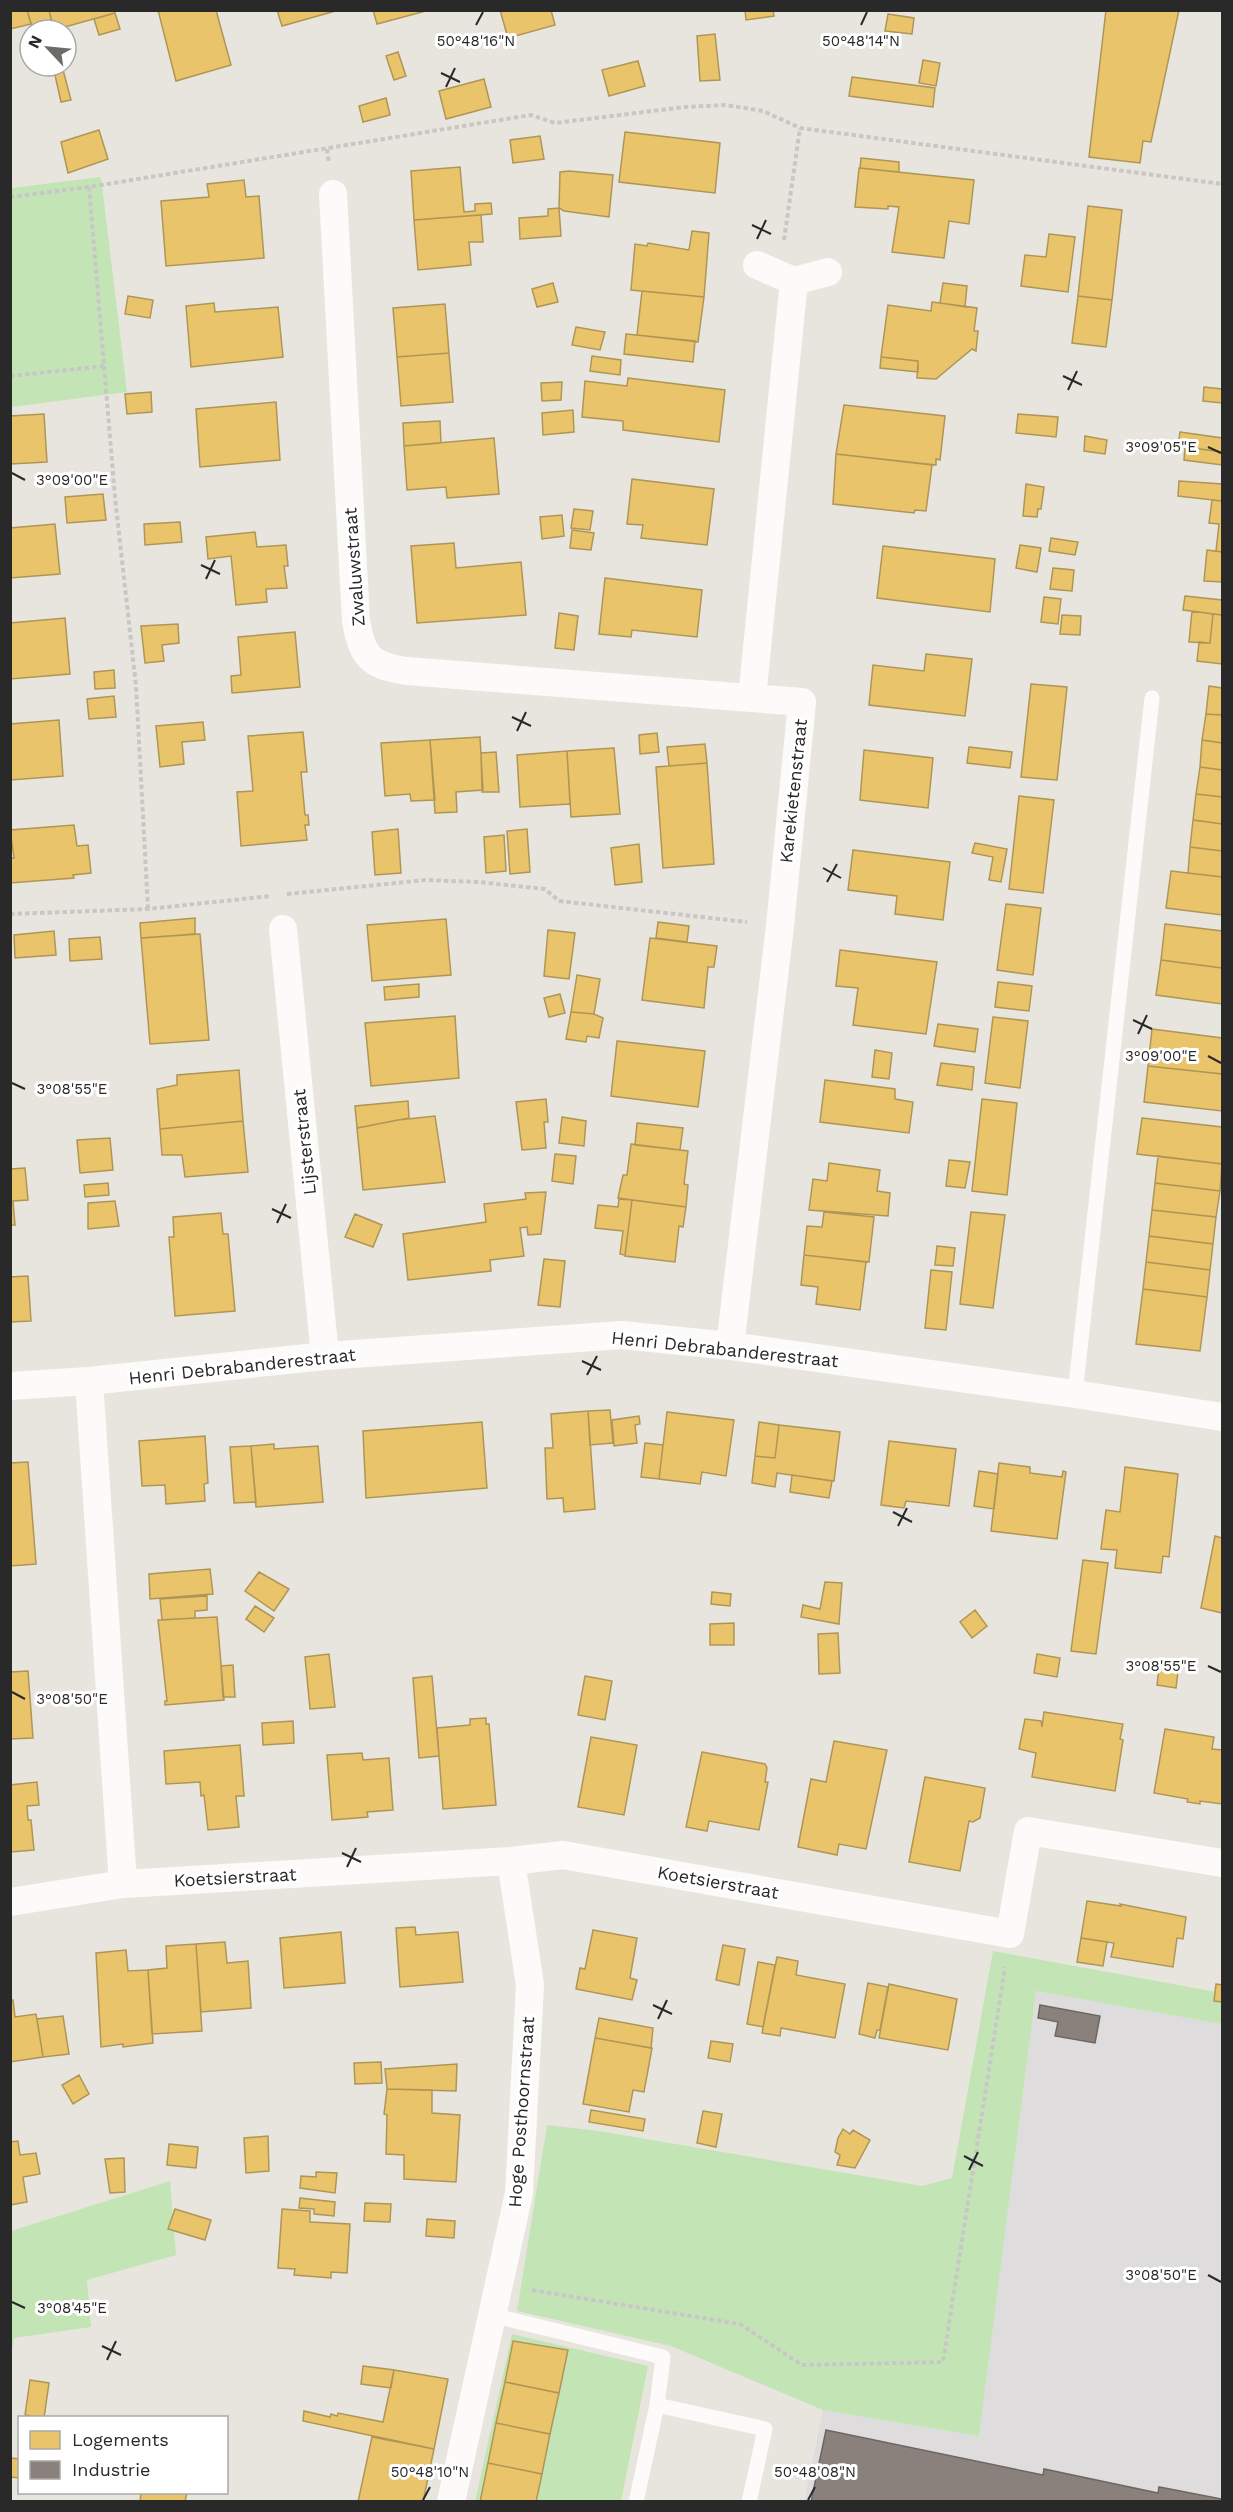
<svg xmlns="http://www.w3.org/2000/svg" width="1233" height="2512" font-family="'Work Sans',sans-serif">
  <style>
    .industrial { fill: #dfdcdd }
    .green { fill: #c3e5b5 }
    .homes { fill: #e9c46a; stroke: #af9656; stroke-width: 1.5 }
    .industry { fill: #8a817c; stroke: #6d6763; stroke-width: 1.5 }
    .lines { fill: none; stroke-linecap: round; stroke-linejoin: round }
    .path { stroke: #c8c7c6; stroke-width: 4; stroke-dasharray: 4.5 3; stroke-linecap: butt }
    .service { stroke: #fcfbfa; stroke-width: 15 }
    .minor { stroke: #fcfbfa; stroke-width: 28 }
    .ticks { fill: none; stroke: #292929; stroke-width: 2 }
    .labels { text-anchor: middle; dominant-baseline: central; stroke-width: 6; stroke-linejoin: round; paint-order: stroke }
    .street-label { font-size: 18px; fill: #292929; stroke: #fff }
    .ticks-label { font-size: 15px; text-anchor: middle; fill: #292929; stroke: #fff; stroke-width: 6; stroke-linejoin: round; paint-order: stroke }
  </style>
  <rect width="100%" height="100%" fill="#e8e5de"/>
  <path class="industrial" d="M1036 1991 1222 2024V2501L804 2502 823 2410 979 2435Z"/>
  <path class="green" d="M101 177 127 392 11 407V188Z
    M993 1951 1222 1993V2024L1036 1991 979 2436 823 2410 671 2346 517 2311 547 2125 599 2131 922 2186 952 2178Z
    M170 2181 176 2255 87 2280 91 2327 14 2338 11 2358V2231Z
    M512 2334 648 2366 621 2501 475 2502Z"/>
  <path class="homes" d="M10 10H27L31 24 10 29Z
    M27 10H49L53 28 33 30Z
    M49 10H115V13L54 30Z
    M158 10H216L231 65 176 81Z
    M277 10H339L282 26Z
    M373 10H426V11L377 24Z
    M500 10H551L555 25 508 38Z
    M745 10H773L774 16 746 20Z
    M1106 10H1179L1151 142 1143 141 1140 163 1089 157Z
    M115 13 120 29 99 35 94 19Z
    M888 14 914 18 912 34 885 31Z
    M715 34 720 80 700 81 697 36Z
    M398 52 406 76 394 80 386 56Z
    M923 60 940 63 936 86 919 83Z
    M638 61 645 86 609 96 602 70Z
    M53 66H62L71 100 61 102Z
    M852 77 935 88 933 107 849 96Z
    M484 79 491 107 446 119 439 91Z
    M386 98 390 115 363 122 359 106Z
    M99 130 108 159 68 173 61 142Z
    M625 132 720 143 715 193 619 182Z
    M540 136 544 159 513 163 510 140Z
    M861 158 899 162V172L860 168Z
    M460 167 464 212 475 211V204L491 203 492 214 414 220 411 171Z
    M859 168 974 180 969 224 949 221 944 258 892 252 899 207 888 206V209L855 207Z
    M569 171 613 175 609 217 564 211 559 208 560 172Z
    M244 180 246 197 259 196 264 258 166 266 161 201 209 197 207 184Z
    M1088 206 1122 210 1112 300 1078 296Z
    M559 208 561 236 520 239 519 218 548 216V209Z
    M481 215 483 242H469L471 265 418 270 414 220Z
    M692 231 709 233 704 297 631 290 635 244 647 246 648 243 689 250Z
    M1049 234 1075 237 1068 292 1021 286 1025 255 1046 257Z
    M553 283 558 302 537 307 532 289Z
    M943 283 967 286 965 307 940 303Z
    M642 291 704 297 698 342 637 335Z
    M128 296 153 300 150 318 125 314Z
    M1078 296 1112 300 1106 347 1072 343Z
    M932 302 977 308 974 331H978L976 351 972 349 936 379 917 378 918 361 881 357 888 305 931 311Z
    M214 303 215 312 278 307 283 357 191 367 186 306Z
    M445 304 449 353 397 357 393 308Z
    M576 327 605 332 600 350 572 345Z
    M626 334 695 341 693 362 624 354Z
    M449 353 453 402 401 406 397 357Z
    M592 356 621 360 620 375 590 371Z
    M881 357 918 361V372L880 368Z
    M628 378 725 390 719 442 623 430V421L582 417 585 381 627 386Z
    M562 382 561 400 542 401 541 383Z
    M1204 387 1222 389V403L1203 401Z
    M151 392 152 412 127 414 125 394Z
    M276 402 280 460 200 467 196 409Z
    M844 405 945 416 940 460 936 459V465L836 454Z
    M573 410 574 432 543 435 542 413Z
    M44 414 47 462 10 464V416Z
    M1018 414 1058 417 1056 437 1016 433Z
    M440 421 441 443 404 446 403 423Z
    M1180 432 1222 438V452L1178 446Z
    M1085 436 1107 440 1105 454 1084 451Z
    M494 438 499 494 447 498 446 487 407 490 404 446Z
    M1185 447 1222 452V465L1184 460Z
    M836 454 932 465 926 511 915 510 914 513 833 504Z
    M632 479 714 489 707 545 641 538 643 525 627 524Z
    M1179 481 1222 484V501L1178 496Z
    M1026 484 1044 487 1041 509H1038L1037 517 1023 516Z
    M103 494 106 520 67 523 65 497Z
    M1212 500 1222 501V552L1216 551 1219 524 1209 523Z
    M574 509 593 511 590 530 571 528Z
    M562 515 564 536 542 539 540 517Z
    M180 522 182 542 145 545 144 524Z
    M55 524 60 574 10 578V528Z
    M572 530 594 533 591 550 570 548Z
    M255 532 257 547 286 545 288 566H284L287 588 266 589 267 602 236 605 231 556 208 559 206 537Z
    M1051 538 1078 542 1075 555 1049 551Z
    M454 543 456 568 521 562 526 615 417 623 411 546Z
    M1020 545 1041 548 1037 572 1016 568Z
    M883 546 995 559 990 612 877 598Z
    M1207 550 1222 552V582L1204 581Z
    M1053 568 1074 570 1072 591 1050 589Z
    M605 578 702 590 697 637 632 630 631 637 599 634Z
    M1185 596 1222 600V615L1183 610Z
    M1044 597 1061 599 1058 624 1041 622Z
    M1192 611 1213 614 1210 643 1189 642Z
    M559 613 578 616 574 650 555 648Z
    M1213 614 1222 615V664L1197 661 1199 642 1210 643Z
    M1062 615 1081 616 1080 635 1060 634Z
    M65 618 70 674 10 679V623Z
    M178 624 179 643 162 645 164 661 145 663 141 626Z
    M295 632 300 687 232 693 231 676 241 675 238 637Z
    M926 654 972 659 965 716 869 705 873 665 924 671Z
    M114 670 115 688 95 689 94 672Z
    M1031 684 1067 687 1057 780 1021 777Z
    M1209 686 1222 688V715L1206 714Z
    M114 696 116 717 89 719 87 699Z
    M1206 714 1222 715V743L1202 740Z
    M59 720 63 776 10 780V724Z
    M203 722 205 740 182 742 184 764 160 767 156 726Z
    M303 732 307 772H301L305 815H308L309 825H305L307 840 241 846 237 792 253 791 248 736Z
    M657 733 659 752 640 754 639 735Z
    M480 737 483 790 456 792 457 812 435 813 430 740Z
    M430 740 435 800 411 801 410 794 385 796 381 743Z
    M1202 740 1222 743V770L1200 767Z
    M705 744 707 763 669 766 667 747Z
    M969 747 1012 752 1010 768 967 763Z
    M614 748 620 814 571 817 567 751Z
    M864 750 933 758 928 808 860 800Z
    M567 751 570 804 520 807 517 755Z
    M496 752 499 792H482L481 753Z
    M707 763 714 864 663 868 656 767Z
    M1200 767 1222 770V797L1196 794Z
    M1196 794 1222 797V824L1193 820Z
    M1019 796 1054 800 1043 893 1009 889Z
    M1193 820 1222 824V851L1190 847Z
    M74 825 77 846 88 845 91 873 73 875 74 878 10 883V858H14L10 830Z
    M398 829 401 873 375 875 372 832Z
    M527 829 530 872 510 874 507 831Z
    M504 835 506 871 486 873 484 837Z
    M975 843 1007 849 1001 882 989 880 993 857 972 853Z
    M639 844 642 882 615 885 611 848Z
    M1190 847 1222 851V877L1188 873Z
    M853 850 950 862 943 920 895 914 897 896 848 890Z
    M1171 871 1222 877V915L1166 908Z
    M1006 904 1041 908 1033 975 997 970Z
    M195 918V934L141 938 140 923Z
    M446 919 451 975 372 981 367 925Z
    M658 922 689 926 687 942 656 938Z
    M1165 924 1222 931V968L1161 960Z
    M548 930 575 933 569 979 544 976Z
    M54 931 56 955 15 958 14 935Z
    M200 934 209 1040 150 1044 141 938Z
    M100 937 102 959 70 961 69 939Z
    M650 938 717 946 714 967H708L704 1008 642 1000Z
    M840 950 937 962 926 1034 853 1025 858 988 836 986Z
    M1161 960 1222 968V1004L1156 995Z
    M577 975 600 979 594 1014 571 1012Z
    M998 982 1032 986 1029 1011 995 1007Z
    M419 984V997L385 1000 384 987Z
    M560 994 565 1013 549 1017 544 998Z
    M571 1012 594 1014 603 1018 599 1038 587 1036 586 1042 566 1039Z
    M455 1016 459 1078 371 1086 365 1023Z
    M993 1017 1028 1021 1020 1088 985 1083Z
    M938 1024 978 1029 975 1052 934 1046Z
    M1152 1029 1222 1038V1074L1148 1066Z
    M617 1041 705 1051 698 1107 611 1096Z
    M875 1050 892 1053 889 1079 872 1077Z
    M941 1063 974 1067 972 1090 937 1085Z
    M1148 1066 1222 1074V1111L1144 1102Z
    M239 1070 243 1121 160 1129 157 1089 177 1085V1075Z
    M825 1080 895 1089V1099L913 1102 909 1133 820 1122Z
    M546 1099 548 1122H544L546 1148 522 1150 516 1102Z
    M982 1099 1017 1103 1007 1195 972 1191Z
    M408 1101 409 1118 357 1128 355 1106Z
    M435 1116 445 1182 363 1190 357 1128 398 1120Z
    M562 1117 586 1121 584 1146 559 1143Z
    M1142 1118 1222 1127V1164L1137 1154Z
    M243 1121 248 1172 185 1177 182 1155H162L160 1129Z
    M637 1123 683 1128 680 1150 635 1145Z
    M110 1138 113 1170 80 1173 77 1140Z
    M631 1144 688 1151 684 1184 688 1185 686 1207 618 1198 623 1175H627Z
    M555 1154 576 1156 573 1184 552 1181Z
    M1158 1156 1222 1164 1220 1191 1155 1183Z
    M949 1160 970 1162 965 1188 946 1186Z
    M829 1163 880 1170 877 1191 890 1193 888 1216 809 1210 813 1179 827 1181Z
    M25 1168 28 1200 13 1201 15 1225H10V1169Z
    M108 1183 109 1195 85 1197 84 1185Z
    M1155 1183 1220 1191 1216 1217 1152 1210Z
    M546 1192 541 1234 528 1235 527 1227 520 1228 524 1256 490 1260 491 1271 408 1280 403 1234 486 1222 484 1204 526 1199 525 1193Z
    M619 1199 632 1200 625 1255 620 1254 623 1231 595 1228 598 1205 618 1207Z
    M632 1200 686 1207 683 1227 679 1226 675 1262 625 1256Z
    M115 1201 119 1226 88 1229V1203Z
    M1152 1210 1216 1217 1213 1244 1149 1236Z
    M824 1212 874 1217 869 1262 804 1255 807 1226 822 1227Z
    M971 1212 1005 1215 993 1308 960 1304Z
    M221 1213 223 1234H228L235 1311 175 1316 169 1237H174L173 1217Z
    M355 1214 382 1225 373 1247 345 1237Z
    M1149 1236 1213 1244 1210 1270 1146 1262Z
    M937 1246 955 1248 953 1266 935 1265Z
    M804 1255 866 1262 860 1310 816 1304 818 1287 801 1285Z
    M544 1259 565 1261 560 1307 538 1305Z
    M1146 1262 1210 1270 1207 1297 1143 1289Z
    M931 1270 952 1272 946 1330 925 1328Z
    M28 1276 31 1321 10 1322V1277Z
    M1143 1289 1207 1297 1200 1351 1136 1344Z
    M610 1410 613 1443 590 1445 588 1411Z
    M588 1411 595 1509 564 1512 563 1498 547 1499 545 1448H553L551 1414Z
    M667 1412 734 1420 726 1476 702 1472 700 1484 659 1479Z
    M639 1416 640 1424 635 1425 637 1443 614 1446 612 1420Z
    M482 1422 487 1488 366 1498 363 1431Z
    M759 1422 779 1425 775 1458 755 1456Z
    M779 1425 840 1432 834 1481 777 1473 775 1487 752 1483 755 1456 775 1458Z
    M205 1436 208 1483 204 1484 205 1501 166 1504 165 1485 142 1486 139 1441Z
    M889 1441 956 1449 949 1506 906 1501 904 1508 881 1505Z
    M645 1443 663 1445 659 1479 641 1477Z
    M274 1444V1449L318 1446 323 1502 256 1507 251 1446Z
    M251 1446 256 1502 234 1503 230 1447Z
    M28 1462 36 1564 10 1566V1463Z
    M999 1463 1030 1467V1473L1062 1477 1063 1471 1066 1472 1057 1539 991 1531Z
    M1125 1467 1178 1474 1169 1557 1163 1556 1161 1573 1115 1568 1117 1550 1101 1549 1106 1510 1120 1512Z
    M979 1471 998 1474 994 1509 974 1506Z
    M792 1475 832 1481 829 1498 790 1492Z
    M1215 1536 1222 1538V1613L1201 1608Z
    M1083 1560 1108 1563 1096 1654 1071 1651Z
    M210 1569 213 1594 150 1599 149 1574Z
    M259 1572 289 1589 274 1611 245 1591Z
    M825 1582 842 1583 839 1624 801 1617 803 1605 820 1609Z
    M712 1592 731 1594 730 1606 711 1604Z
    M207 1596V1610L195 1611V1618L162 1620 160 1599Z
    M255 1606 274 1618 264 1632 246 1619Z
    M975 1610 987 1626 972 1638 960 1622Z
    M217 1617 224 1700 165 1705V1701H167L158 1620Z
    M734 1623V1645H710V1624Z
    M838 1633 840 1673 819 1674 818 1634Z
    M329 1654 335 1707 310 1709 305 1657Z
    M1037 1654 1060 1658 1057 1677 1034 1673Z
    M233 1665 235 1697H223L221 1666Z
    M1159 1669 1178 1671 1176 1688 1157 1685Z
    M28 1671 33 1738 10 1739V1672Z
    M432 1676 439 1756 419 1758 413 1678Z
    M585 1676 612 1681 605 1720 578 1715Z
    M1044 1712 1123 1724 1120 1739 1123 1740 1115 1791 1032 1777 1036 1753 1019 1749 1025 1719 1041 1721 1042 1727Z
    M486 1718V1724H489L496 1805 443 1809 437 1728 470 1725V1719Z
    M293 1721 294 1743 263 1745 262 1723Z
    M1165 1729 1214 1737 1212 1749 1222 1750V1804L1200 1801V1804L1187 1802 1188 1799 1154 1793Z
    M591 1737 637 1745 624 1815 578 1807Z
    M834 1741 887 1750 866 1849 839 1844 837 1855 798 1847 811 1779 826 1782Z
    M240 1745 244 1796H236L239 1827 208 1830 204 1795 201 1796 200 1782 166 1784 164 1751Z
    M702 1752 765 1764 767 1768 765 1782H768L759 1830 709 1821 707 1831 686 1827Z
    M362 1753 363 1760 389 1758 393 1810 367 1812 368 1817 332 1820 327 1755Z
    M925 1777 985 1788 980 1818 973 1822 969 1821 960 1871 909 1862Z
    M37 1782 39 1805 27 1806 28 1820H31L34 1850 10 1852V1785Z
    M1087 1901 1121 1906 1120 1904 1186 1917 1183 1939 1177 1938 1173 1967 1111 1957 1114 1943 1081 1938Z
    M415 1927 416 1935 458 1932 463 1982 400 1987 396 1928Z
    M593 1930 637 1938 630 1978 637 1980 632 2000 576 1989 580 1968 585 1969Z
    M341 1932 345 1983 284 1988 280 1938Z
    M1081 1938 1107 1942 1103 1966 1077 1962Z
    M225 1942 227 1963 248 1961 251 2008 201 2012 196 1944Z
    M196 1944 202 2031 152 2034 148 1970 167 1968 166 1946Z
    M723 1945 745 1949 739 1985 716 1980Z
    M126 1950 128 1971 148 1970 153 2043 123 2047V2044L101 2047 96 1953Z
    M777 1957 798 1961 796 1975 845 1984 835 2038 781 2028 780 2036 762 2033Z
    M758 1962 775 1965 763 2027 747 2024Z
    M868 1983 888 1987 880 2030H877L875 2038 859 2034Z
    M889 1984 957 1999 948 2050 879 2038Z
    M1216 1984 1222 1985V2002L1214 2001Z
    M10 2000H13L15 2017 36 2014 43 2057 10 2062Z
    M63 2016 69 2054 43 2057 37 2019Z
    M599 2018 653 2028 651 2048 595 2038Z
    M595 2038 652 2048 644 2092 633 2090 629 2112 583 2104Z
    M711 2041 733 2044 730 2062 708 2058Z
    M381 2062 382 2083 355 2084 354 2063Z
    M457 2064 456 2091 387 2089 385 2069Z
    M79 2075 89 2094 73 2104 62 2085Z
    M387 2089 432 2090V2113L460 2115 456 2182 404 2179V2155L386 2154 387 2115 384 2114Z
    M591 2110 645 2119 643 2131 589 2122Z
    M703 2111 722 2114 716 2147 697 2143Z
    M843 2129 850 2134 853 2130 870 2140 855 2168 837 2165 840 2155 835 2152 838 2138Z
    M268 2136 269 2171 246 2173 244 2138Z
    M18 2141 20 2155 36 2153 40 2174 23 2177 27 2202 10 2205V2142Z
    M169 2144 198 2147 196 2168 167 2165Z
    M124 2158 125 2192 110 2193 105 2159Z
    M316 2172 337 2173 335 2193 300 2188 301 2176 316 2177Z
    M300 2198 335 2202 334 2216 314 2214V2209L299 2208Z
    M365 2203 391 2204 390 2222 364 2221Z
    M175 2209 211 2220 205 2240 168 2229Z
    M282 2209 310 2211V2222L350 2224 347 2273 331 2272V2278L294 2275 295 2269 278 2268Z
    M427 2219 455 2221 454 2238 426 2236Z
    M513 2341 568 2350 559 2393 505 2382Z
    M363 2366 394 2370 391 2388 361 2384Z
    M394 2370 448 2379 434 2449 303 2421 304 2411 330 2417 331 2414 337 2416 338 2413 383 2422Z
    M30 2380 49 2383 44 2418 25 2415Z
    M505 2382 559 2393 550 2434 496 2423Z
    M496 2423 550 2434 542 2474 488 2463Z
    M372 2437 434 2449 423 2502H358Z
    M10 2458 20 2459V2478L10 2477Z
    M488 2463 542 2474 536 2502H480Z
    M141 2492H187L185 2502H140Z"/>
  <path class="industry" d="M1040 2005 1100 2016 1095 2043 1055 2036 1058 2022 1038 2018Z
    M826 2430 1043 2475 1044 2469 1158 2493 1159 2487 1222 2499V2502H811Z"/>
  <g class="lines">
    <path class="path" d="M327 149 329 163
      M89 187 115 497 136 686 148 909
      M10 197 89 187 531 115 555 123 685 107 726 105 763 111 800 128 1222 184
      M784 240 800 128
      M10 376 105 366
      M287 894 425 880 478 882 545 889 559 901 747 922
      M10 914 148 909 271 896
      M532 2290 740 2324 802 2365 943 2362 1005 1967"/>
    <path class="service" d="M1075 1394 1152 698
      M492 2315 663 2357 657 2405 636 2502
      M657 2405 765 2429 749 2502"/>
    <path class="minor" d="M333 194 356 621C362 657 371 666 407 671L802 702 780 926 730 1346
      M757 265 794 281 828 272
      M752 698 794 281
      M283 929 325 1356
      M89 1381 123 1884
      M10 1386 89 1381 325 1356 622 1335 730 1346 1075 1394 1222 1417
      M10 1902 123 1884 511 1861 563 1855 1010 1934 1028 1831 1222 1863
      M451 2502 519 2193 530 1985 511 1861"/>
  </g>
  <path class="ticks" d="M476 25 483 12M861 25 867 12M441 73 460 82M446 87 455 68M752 225 771 234M757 239 766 220M1063 376 1082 385M1068 390 1077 371M1208 447 1221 453M12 473 25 480M201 565 220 574M206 579 215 560M512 717 531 726M517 731 526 712M823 868 841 878M827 882 837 864M1133 1020 1152 1029M1138 1034 1147 1015M1208 1056 1221 1063M12 1083 25 1089M272 1209 291 1218M277 1223 286 1204M582 1361 601 1370M587 1375 597 1356M893 1512 912 1522M898 1526 907 1508M1208 1666 1221 1672M12 1692 25 1699M342 1853 361 1862M347 1867 356 1848M653 2005 672 2014M658 2019 667 2000M964 2156 983 2166M969 2170 978 2152M1208 2275 1221 2282M12 2302 25 2308M102 2346 121 2355M107 2360 116 2341M423 2500 430 2487M808 2500 815 2487"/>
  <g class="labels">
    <g class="street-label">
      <text transform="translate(354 567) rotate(-94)">Zwaluwstraat</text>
      <text transform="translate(793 791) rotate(-84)">Karekietenstraat</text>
      <text transform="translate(304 1142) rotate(-96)">Lijsterstraat</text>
      <text transform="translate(725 1349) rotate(6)">Henri Debrabanderestraat</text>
      <text transform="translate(242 1366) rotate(-6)">Henri Debrabanderestraat</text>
      <text transform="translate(235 1877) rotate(-3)">Koetsierstraat</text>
      <text transform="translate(718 1882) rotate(10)">Koetsierstraat</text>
      <text transform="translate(521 2112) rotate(-86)">Hoge Posthoornstraat</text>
    </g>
  </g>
  <g class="ticks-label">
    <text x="476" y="46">50°48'16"N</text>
    <text x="861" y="46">50°48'14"N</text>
    <text x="1161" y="452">3°09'05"E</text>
    <text x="72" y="485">3°09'00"E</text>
    <text x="1161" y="1061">3°09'00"E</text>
    <text x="72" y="1094">3°08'55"E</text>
    <text x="1161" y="1671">3°08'55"E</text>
    <text x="72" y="1704">3°08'50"E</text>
    <text x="1161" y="2280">3°08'50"E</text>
    <text x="72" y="2313">3°08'45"E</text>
    <text x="430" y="2477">50°48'10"N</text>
    <text x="815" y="2477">50°48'08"N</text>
  </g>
  <rect width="1233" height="2512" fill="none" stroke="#292929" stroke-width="24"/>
  <rect x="18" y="2416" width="210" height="78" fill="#ffffff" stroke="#a9a9a9" stroke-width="1.5"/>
  <rect x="30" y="2431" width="30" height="18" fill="#e9c46a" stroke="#a9a9a9" stroke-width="1.5"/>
  <text x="72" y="2446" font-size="18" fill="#292929">Logements</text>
  <rect x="30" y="2461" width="30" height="18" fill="#8a817c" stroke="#a9a9a9" stroke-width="1.5"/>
  <text x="72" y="2476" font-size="18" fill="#292929">Industrie</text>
  <g transform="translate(48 48) rotate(296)"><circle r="28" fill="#ffffff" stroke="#a9a9a9" stroke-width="1.5"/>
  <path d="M0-4.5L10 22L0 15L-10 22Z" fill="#6c6b68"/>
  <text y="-9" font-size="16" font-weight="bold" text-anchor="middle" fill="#292929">N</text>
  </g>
</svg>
